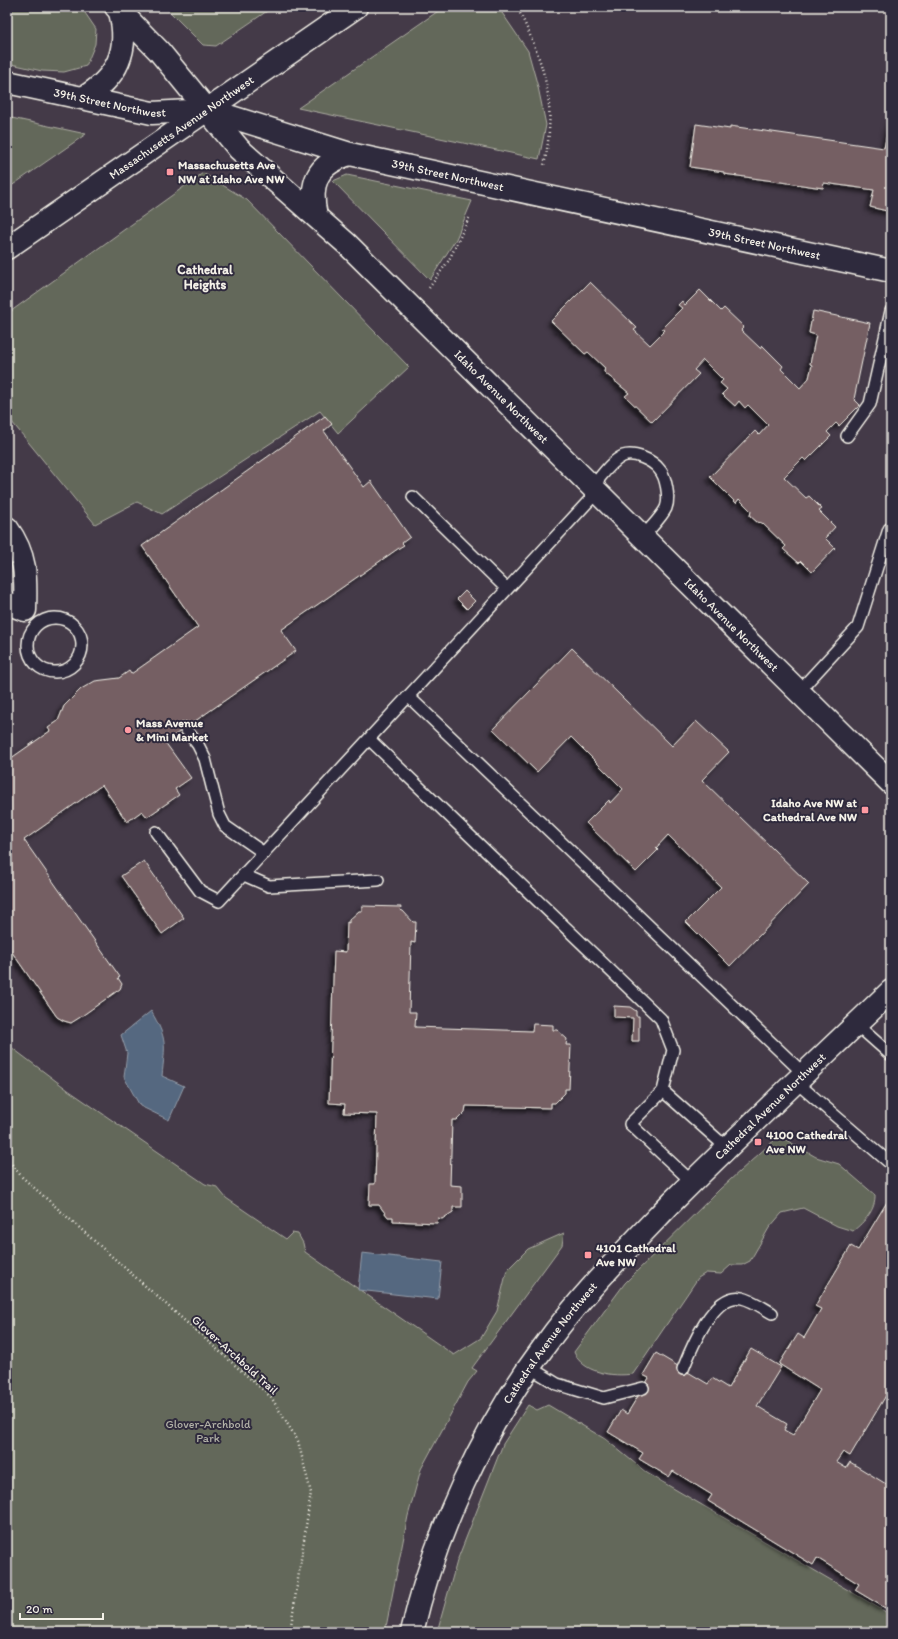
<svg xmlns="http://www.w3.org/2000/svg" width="898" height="1639" font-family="Itim,sans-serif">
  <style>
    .green { fill: #63685a; stroke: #acaca1 }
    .water { fill: #546780; stroke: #949eaa }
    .building { fill: #755e63; stroke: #f4f1e8; filter: url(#shadow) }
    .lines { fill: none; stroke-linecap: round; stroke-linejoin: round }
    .service-casing { stroke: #f4f1e8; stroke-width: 14 }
    .minor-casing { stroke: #f4f1e8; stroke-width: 25 }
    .tertiary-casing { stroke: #f4f1e8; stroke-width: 25 }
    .primary-casing { stroke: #f4f1e8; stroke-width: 25 }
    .path { stroke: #f4f1e8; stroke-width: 2.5; stroke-dasharray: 1 3; stroke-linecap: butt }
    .service { stroke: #2f2a3d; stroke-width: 11 }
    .minor { stroke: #2f2a3d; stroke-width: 22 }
    .tertiary { stroke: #2f2a3d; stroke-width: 22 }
    .primary { stroke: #2f2a3d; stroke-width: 22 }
    .poi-dot { fill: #ff9aa2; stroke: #2f2a3d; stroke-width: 1.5 }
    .labels { text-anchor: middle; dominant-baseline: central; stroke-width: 4; stroke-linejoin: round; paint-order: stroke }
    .street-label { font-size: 12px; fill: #f4f1e8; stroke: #2f2a3d }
    .poi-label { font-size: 12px; font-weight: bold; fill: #f4f1e8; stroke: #2f2a3d; text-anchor: start }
    .park-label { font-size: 12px; fill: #b3b3a8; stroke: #2f2a3d }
    .neighbourhood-label { font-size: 13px; font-weight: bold; fill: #f4f1e8; stroke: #2f2a3d }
  </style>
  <defs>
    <filter id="shadow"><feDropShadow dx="-3.5" dy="3.5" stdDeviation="2" flood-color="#0009"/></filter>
  </defs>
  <rect width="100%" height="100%" fill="#443a48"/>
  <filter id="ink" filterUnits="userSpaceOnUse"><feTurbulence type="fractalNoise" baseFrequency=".025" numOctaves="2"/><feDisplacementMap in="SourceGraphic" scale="8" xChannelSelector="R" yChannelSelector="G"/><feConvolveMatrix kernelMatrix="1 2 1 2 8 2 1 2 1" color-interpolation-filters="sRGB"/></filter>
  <g filter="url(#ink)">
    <path class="green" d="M7 7H81L96 29 95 44 86 66 64 72 42 71 7 63Z
      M165 7H273L216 46 203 45Z
      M444 7H498L528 51 538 87 546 125 539 159 298 108Z
      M7 117 86 134 7 189Z
      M203 173 247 200 409 367 338 433 320 411 162 514 137 502 95 524 7 416V314Z
      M347 175 472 201 456 239 430 280 333 181Z
      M7 1044 68 1090 205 1184 217 1187 226 1198 286 1239 292 1233 298 1234 303 1243 305 1252 454 1355 481 1338 497 1311 507 1270 528 1249 564 1233 562 1245 472 1368 477 1371 468 1382 421 1469 408 1516 385 1632H7Z
      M779 1136 816 1157 839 1164 875 1195C876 1210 864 1222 853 1231L837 1226 803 1208 782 1213 769 1228 750 1261 742 1265H731L721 1274 706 1273 698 1278 633 1374C613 1377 582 1373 574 1352L625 1283 720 1189Z
      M528 1405 537 1410 548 1405 605 1439 647 1473 891 1615V1632H437L457 1561 503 1444Z"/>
    <path class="water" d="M151 1011C168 1040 165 1044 162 1076L184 1086 169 1120 140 1106 124 1077 127 1053 121 1035Z
      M362 1253 442 1262 438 1299 358 1290Z"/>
    <path class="building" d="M891 116V212L870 207 874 190 824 183 823 188 724 174V172L690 167 696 124 730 129V126L884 148Z
      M590 282 637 328 634 330 650 345 665 330 662 328 682 308 678 305 682 301 685 305 700 290 721 311 724 308 744 327 741 330 760 348 762 345 783 366 781 369 800 388 809 378 812 365 810 364 816 335 809 333 813 311 870 323 854 399 860 405 839 426 836 423 827 432 831 436 806 461 803 458 784 477 806 498 809 496 822 509 819 511 835 527 825 538 835 548 812 572 801 561 799 563 783 549 786 546 762 523 757 522 750 516 751 511 739 499 736 503 710 477 755 431 759 435 768 425 748 405 745 408 739 401 735 406 726 398 722 394 727 389 720 383 723 380 703 360 694 370 699 374 652 422 625 396 629 393 604 372 605 368 588 352 585 354 551 321Z
      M325 416 332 424 324 431 364 487 371 481 410 537 402 543 404 545 399 548 281 630 296 651 165 742 191 778 175 789 179 795 147 817 142 811 127 822 102 785 24 840 120 977 118 978 122 984 120 989 79 1018 71 1023 64 1021 57 1017 7 945V761L50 731 48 728 58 721 64 706 81 689 95 681 119 678 129 671 131 674 198 627 142 546Z
      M465 591 475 601 467 609 457 599Z
      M572 648 672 746 696 721 729 752 702 780 809 884 730 966 686 922 721 887 668 835 656 848 658 850 636 872 586 823 609 800 610 803 623 789 571 737 537 772 493 729Z
      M144 861 184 918 162 934 121 876Z
      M362 906 401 907 400 910 403 911 413 922H416L415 943 411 942 409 1012H416L415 1027 532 1031 533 1024 553 1025V1030H557L567 1039 566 1045H571L569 1089H565V1093L555 1103H551V1108L466 1106 465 1112 457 1120H452L450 1185 462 1186V1207H453V1212L442 1219 438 1218 437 1223 393 1221V1217H388L379 1205H369L370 1184H375L377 1114 344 1113 345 1104 329 1103 334 951 346 952 347 922 349 923V920L359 911H362Z
      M614 1006 630 1007 636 1011V1016H639V1041H632L633 1018 614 1017Z
      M887 1202 891 1204V1387L850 1456 843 1452 836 1462 846 1468 850 1462 891 1487V1603L889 1602 885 1608 855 1590 859 1584 817 1558 813 1565 708 1501 712 1495 673 1471 669 1477 639 1459 643 1453 608 1432 621 1410 627 1414 643 1388 649 1378 643 1375 656 1353 708 1384 712 1378 728 1388 751 1349 781 1367 757 1406 787 1424 784 1430 793 1435 820 1390 779 1364 798 1334 804 1338 821 1309 815 1306 851 1246 858 1250Z"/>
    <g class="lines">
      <defs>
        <path id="service" d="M847 436 870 404 891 311
          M592 487C601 477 610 462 623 456 634 452 652 460 659 469 666 476 670 498 666 508 661 518 650 528 643 537
          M413 497 507 589
          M28 645a27 27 0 1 1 54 0a27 27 0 1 1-54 0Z
          M799 691 858 627 889 529
          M408 696 804 1074
          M185 728 198 745 205 759 219 814 225 826 264 853
          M369 739 661 1019 673 1050 663 1091 630 1124 692 1182
          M156 832 200 891 219 901 597 492
          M244 875 269 886 378 880
          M856 1024 891 1055
          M796 1082 891 1164
          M663 1091 727 1148
          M529 1367 557 1384 604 1398 643 1388
          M683 1369C691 1349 713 1292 742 1298 752 1300 763 1308 772 1313"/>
        <path id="minor" d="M7 528C27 556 26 577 25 610L7 603"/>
        <g id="tertiary">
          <path id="s1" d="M116 7 159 51 239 149 347 244 891 783"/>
          <path id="s2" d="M7 82 152 113 209 110 350 154 891 271"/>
          <path d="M83 98C117 78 130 51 120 12"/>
          <path d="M316 216C309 184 316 164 350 154"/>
          <path id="s3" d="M412 1632C435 1533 482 1430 543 1348 581 1295 628 1248 673 1201 744 1130 818 1061 891 991"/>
        </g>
        <g id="primary">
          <path id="s4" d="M7 248 356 7"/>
        </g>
      </defs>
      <use href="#service" class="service-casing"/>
      <use href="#minor" class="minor-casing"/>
      <use href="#tertiary" class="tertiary-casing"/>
      <use href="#primary" class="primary-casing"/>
      <path class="path" d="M515 7 520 13C546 68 557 105 544 165
        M429 288 449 260 470 216
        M7 1158 22 1177 271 1397 298 1441 311 1493 290 1632"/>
      <use href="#service" class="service"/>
      <use href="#minor" class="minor"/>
      <use href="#tertiary" class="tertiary"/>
      <use href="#primary" class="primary"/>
    </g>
  </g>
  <g class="poi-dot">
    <rect x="166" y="168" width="8" height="8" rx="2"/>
    <circle cx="128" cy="730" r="4"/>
    <rect x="861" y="806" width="8" height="8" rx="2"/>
    <rect x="754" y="1138" width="8" height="8" rx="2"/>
    <rect x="584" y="1251" width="8" height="8" rx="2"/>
  </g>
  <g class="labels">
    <g class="street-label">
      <text stroke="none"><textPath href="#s2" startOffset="105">39th Street Northwest</textPath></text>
      <text stroke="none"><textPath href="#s4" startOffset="212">Massachusetts Avenue Northwest</textPath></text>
      <text stroke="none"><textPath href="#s2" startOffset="453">39th Street Northwest</textPath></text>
      <text stroke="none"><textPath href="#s2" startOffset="777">39th Street Northwest</textPath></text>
      <text stroke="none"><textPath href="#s1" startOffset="549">Idaho Avenue Northwest</textPath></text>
      <text stroke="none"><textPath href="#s1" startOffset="873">Idaho Avenue Northwest</textPath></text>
      <text stroke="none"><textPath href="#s3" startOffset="647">Cathedral Avenue Northwest</textPath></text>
      <text stroke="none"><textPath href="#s3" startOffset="323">Cathedral Avenue Northwest</textPath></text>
      <text transform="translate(235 1355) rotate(42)">Glover-Archbold Trail</text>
    </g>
    <g class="poi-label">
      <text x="178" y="165">Massachusetts Ave<tspan x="178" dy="14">NW at Idaho Ave NW</tspan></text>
      <text x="136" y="723">Mass Avenue<tspan x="136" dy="14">&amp; Mini Market</tspan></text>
      <text x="857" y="803" text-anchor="end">Idaho Ave NW at<tspan x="857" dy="14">Cathedral Ave NW</tspan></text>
      <text x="766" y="1135">4100 Cathedral<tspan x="766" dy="14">Ave NW</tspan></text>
      <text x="596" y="1248">4101 Cathedral<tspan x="596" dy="14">Ave NW</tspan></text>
    </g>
    <g class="park-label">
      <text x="208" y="1424">Glover-Archbold<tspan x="208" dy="14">Park</tspan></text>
    </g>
    <g class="neighbourhood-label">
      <text x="205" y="269">Cathedral<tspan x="205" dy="15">Heights</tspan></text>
    </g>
  </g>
  <rect width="898" height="1639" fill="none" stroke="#2f2a3d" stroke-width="24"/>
  <rect x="12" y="12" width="874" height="1615" fill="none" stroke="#f4f1e8" stroke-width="1.5" filter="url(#ink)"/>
  <path d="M20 1613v6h83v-6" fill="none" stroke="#f4f1e8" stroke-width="2"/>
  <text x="26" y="1613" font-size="12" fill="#f4f1e8" stroke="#2f2a3d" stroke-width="3" paint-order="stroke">20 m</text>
</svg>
